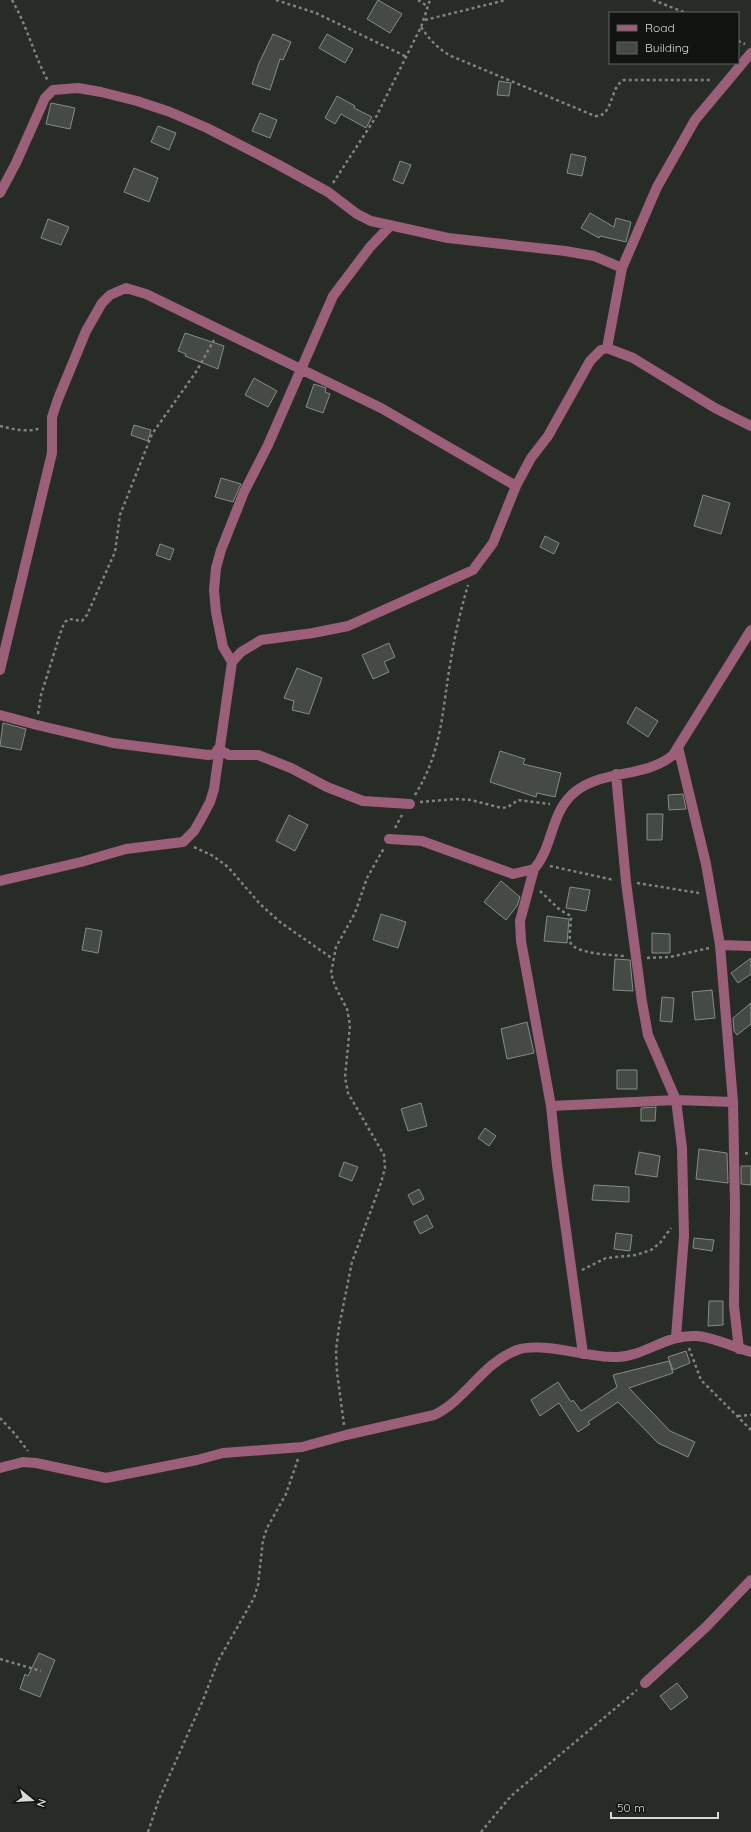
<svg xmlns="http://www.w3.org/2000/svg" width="751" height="1832" font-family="Quicksand,sans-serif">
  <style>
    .building { fill: #454a44; stroke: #868c86 }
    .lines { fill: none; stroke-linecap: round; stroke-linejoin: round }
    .path { stroke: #808480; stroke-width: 2.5; stroke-dasharray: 3 3; stroke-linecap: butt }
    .minor { stroke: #9b5f7a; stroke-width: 10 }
  </style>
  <rect width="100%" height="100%" fill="#272c27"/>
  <path class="building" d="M378 0 402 14 390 33 367 19Z
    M273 34 291 42 283 60 280 59 270 90 252 84 259 63Z
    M327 34 353 49 345 63 319 48Z
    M499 81 511 83 509 96 497 95Z
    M337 96 355 106 354 108 372 117 366 128 341 114 335 124 325 118Z
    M51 103 75 108 70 129 46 124Z
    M260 113 277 120 270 138 252 131Z
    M158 126 176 133 169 150 151 142Z
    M571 154 586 157 582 176 567 173Z
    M400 161 411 165 403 184 393 180Z
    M134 168 158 178 149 202 124 192Z
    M590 213 614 227 616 218 631 222 626 242 600 236 599 238 581 228Z
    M48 219 69 227 61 245 41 238Z
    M185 333 224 346 218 369 185 356 186 354 178 351Z
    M254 378 277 391 268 407 245 395Z
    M314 384 326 388 325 392 330 394 323 413 306 407Z
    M134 425 151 430 148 441 131 435Z
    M221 478 241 484 233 502 215 497Z
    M703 495 730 503 721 534 694 526Z
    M545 536 559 543 554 554 540 547Z
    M160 544 174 549 170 560 156 555Z
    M389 643 395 657 384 662 389 672 373 679 362 655Z
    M297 668 322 678 309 714 292 710 294 701 284 698Z
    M636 707 658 721 648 737 627 723Z
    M3 723 26 729 21 750 0 746Z
    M500 751 525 759 523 764 561 773 555 797 537 793 536 797 490 782Z
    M683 794 686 809 669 810 668 795Z
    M647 814H663L662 840H647Z
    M289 815 308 825 295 851 276 841Z
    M501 881 520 897 517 906 506 920 484 902Z
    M570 887 590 890 586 911 566 908Z
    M381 914 406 922 398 948 373 940Z
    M547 916 569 919 567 943 544 941Z
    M86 928 102 931 98 953 82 950Z
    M652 933 670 934V953H652Z
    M751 958V974L738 983 731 973Z
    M615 959 630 960 633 991 613 990Z
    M712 990 715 1018 695 1020 692 992Z
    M662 997 674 998 672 1022 660 1021Z
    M751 1003V1024L737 1035 734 1031 733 1018Z
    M527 1022 534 1053 507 1059 501 1029Z
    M617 1070H637V1089H617Z
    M421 1103 427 1126 408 1131 401 1109Z
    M656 1107 655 1121H641V1108Z
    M485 1128 496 1136 489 1146 478 1138Z
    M699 1149 727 1153 728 1183 696 1179Z
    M639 1152 660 1156 657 1177 635 1174Z
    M344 1162 358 1167 352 1181 339 1176Z
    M741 1166H751V1185L741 1184Z
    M594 1185 629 1187V1202L592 1200Z
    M419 1189 424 1199 413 1205 408 1195Z
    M427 1215 433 1227 420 1234 414 1222Z
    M616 1233 632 1235 630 1251 614 1249Z
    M694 1238 714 1240 712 1251 693 1248Z
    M709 1301H723V1325L708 1326Z
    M686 1351 690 1363 673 1370 668 1357Z
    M669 1361 673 1373 629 1388 670 1431 695 1442 688 1457 658 1443 618 1402 588 1422 590 1424 578 1432 559 1403 540 1416 531 1400 558 1382 571 1402 573 1400 581 1411 617 1387 613 1375Z
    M39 1653 55 1660 40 1697 20 1689 25 1674 28 1676Z
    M677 1683 688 1697 671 1710 660 1696Z"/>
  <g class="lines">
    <path class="path" d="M12 0C27 26 34 55 48 81
      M276 0 316 13 407 57
      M418 0 427 6
      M653 0 686 13
      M425 20 506 0
      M421 27C430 40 437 48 451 56L595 116C614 117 609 87 624 80H712
      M738 41 745 44
      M333 183 376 117 421 27 430 0
      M0 426C13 429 28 433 40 428
      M38 714 41 695 62 628 65 622 69 619 82 621 87 615 115 552 120 515 152 434 196 372 214 340
      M415 795C443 750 442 709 451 659 455 634 461 609 468 585
      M420 802 456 799 471 800 502 808 508 807 518 800 550 804
      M395 828 402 815
      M194 847 213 856 228 867 260 904 280 922 333 959
      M550 866 614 880
      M637 883 699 893
      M540 891 560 910 571 916C571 924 569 934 570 941 572 954 613 955 625 956
      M647 958 670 957 709 948
      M745 1153 751 1154
      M582 1270 606 1258 636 1255 651 1250 660 1243 671 1228
      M689 1348 701 1380 751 1430
      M738 1416 751 1415
      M0 1418 15 1434 28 1451
      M344 1425 337 1372 336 1350 339 1327 352 1262 381 1183 385 1168 384 1155 348 1093 345 1077 350 1025 347 1009 335 986 331 973 336 947 355 913 367 878 384 848
      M0 1659 41 1671
      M148 1832 159 1799 203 1700 218 1661 254 1598 258 1585 263 1540 267 1528 286 1494 298 1459
      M481 1832 511 1796 637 1690"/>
    <path class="minor" d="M0 193 16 163 45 98 53 90 78 88 101 92 137 101 170 112 207 128 277 164 328 192 357 214 371 221 448 238 565 251 594 256 622 268
      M607 348 622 268 657 187 695 120 751 53
      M232 662 223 647 216 612 214 590 216 568 221 550 244 492 268 445 333 296 370 247 390 226
      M0 670 52 453V417L58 399 86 331 102 303 110 295 126 288 146 294 381 408 516 486
      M0 715 37 725 113 743 208 755 215 754 218 749
      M678 747 706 864 720 945 733 1102 735 1207 734 1306 739 1349
      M218 749 229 755H258L291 768 327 787 363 801 410 804
      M616 774 626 882 642 1002 648 1035 676 1100 682 1148 684 1236 676 1337
      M389 839 422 841 513 874 534 869C554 846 550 811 576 791 605 769 645 778 673 755L751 630
      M534 869 520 921 521 941 551 1106 557 1165 583 1354
      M0 881 81 862 126 849 183 842 194 831 201 819 210 802 214 789 232 662 241 652 261 640 313 633 348 626 473 570 493 543 516 486 531 458 548 436 590 361 601 350 607 348 633 358 715 408 751 426
      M720 945 751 946
      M551 1106 676 1100 733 1102
      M0 1468 23 1462 36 1463 106 1478 197 1460 223 1453 302 1447 346 1435 434 1415C466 1400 482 1363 517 1350 544 1341 587 1358 617 1357 645 1356 667 1334 696 1336 714 1337 733 1347 751 1352
      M645 1683 706 1627 751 1580"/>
  </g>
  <rect x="609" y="12" width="130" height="52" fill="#111411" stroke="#616461"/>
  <rect x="617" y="25" width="20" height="6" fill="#9b5f7a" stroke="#616461"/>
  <text x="645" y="32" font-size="12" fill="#d8dcd8">Road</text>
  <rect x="617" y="42" width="20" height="12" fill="#454a44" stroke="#616461"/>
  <text x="645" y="52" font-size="12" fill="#d8dcd8">Building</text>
  <g transform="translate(32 1800) rotate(108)" stroke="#111411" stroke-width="3" paint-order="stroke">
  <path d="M0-3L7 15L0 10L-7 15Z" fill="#d8dcd8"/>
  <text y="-6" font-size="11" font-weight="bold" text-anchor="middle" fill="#d8dcd8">N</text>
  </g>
  <path d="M611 1812v6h107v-6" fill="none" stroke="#d8dcd8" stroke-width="2"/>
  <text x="617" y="1812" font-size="12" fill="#d8dcd8" stroke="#111411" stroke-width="3" paint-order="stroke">50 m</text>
</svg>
